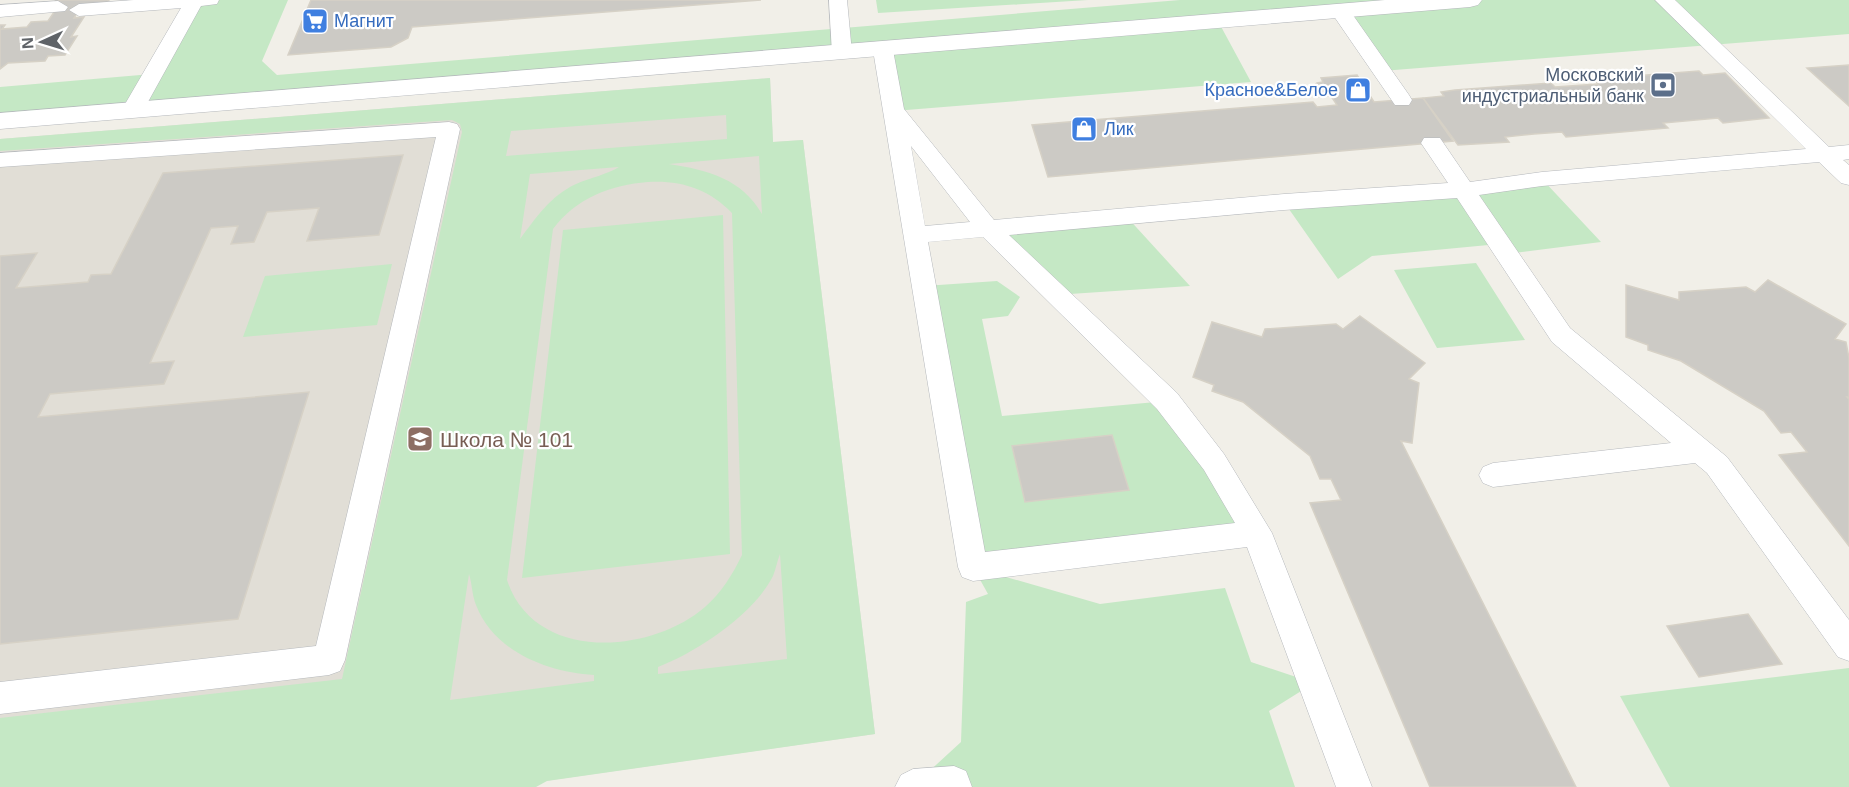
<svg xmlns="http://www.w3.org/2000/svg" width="1849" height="787" font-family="Helvetica,sans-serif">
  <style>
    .education { fill: #e1ded6 }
    .green { fill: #c5e8c5; fill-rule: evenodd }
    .building { fill: #cccac5; stroke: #d6d1c6; stroke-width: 1.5 }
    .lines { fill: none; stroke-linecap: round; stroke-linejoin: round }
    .service-casing { stroke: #b5b8bc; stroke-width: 1 }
    .minor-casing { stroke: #b5b8bc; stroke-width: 1 }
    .service { fill: #fff; fill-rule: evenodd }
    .minor { fill: #fff; fill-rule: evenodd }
    .labels { text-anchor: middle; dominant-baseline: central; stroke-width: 4.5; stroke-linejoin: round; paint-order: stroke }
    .far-shop-label { font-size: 18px; fill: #366cbe; stroke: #fff; text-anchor: start }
    .far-service-label { font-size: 18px; fill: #4e5e75; stroke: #fff; text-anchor: end }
    .education-label { font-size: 21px; fill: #785e54; stroke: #fff; text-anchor: start }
  </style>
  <rect width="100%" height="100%" fill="#f1efe8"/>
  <path class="education" d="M770 78 773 142 803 140 875 734 502 787H0V139Z"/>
  <path class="green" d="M210 0H288L262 61 277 75 1180 0H1849V34L1382 71 1340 12 1218 21 1251 82 894 111 883 50 0 121V87L152 74 194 1Z
    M876 0H1088L878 13Z
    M770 78 773 142 803 140 875 734 547 781 536 787H0V718L342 679 462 132 460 124 452 120 0 151V139ZM726 115 727 139 506 156 511 131ZM759 156 762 214C742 179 708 170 669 164ZM619 167C608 174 590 178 576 184 550 196 536 218 520 239L530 174ZM648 182C681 180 709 189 732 213L742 555C733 574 721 593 705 607 649 655 534 662 507 580L553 229C576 198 611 185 648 182ZM780 554 787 659 658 674V667C697 652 754 614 773 576 776 569 777 561 780 554ZM469 574C472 583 472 595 476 605 494 652 548 672 594 675V681L450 700Z
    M1542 179 1601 242 1506 254 1499 244 1372 256 1338 279 1284 202Z
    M723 215 730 554 522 578 563 230Z
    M1126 216 1190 286 1055 295 988 228Z
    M1476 263 1525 340 1437 348 1394 270Z
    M392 264 377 325 243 337 265 276Z
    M997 281 1020 297 1008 316 982 319 1002 416 1167 401 1257 533 975 568 1100 604 1225 588 1251 662 1314 683 1269 711 1295 787H912L961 742 966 602 988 594 973 567 924 286Z
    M1849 668V787H1670L1620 696Z"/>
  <path class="building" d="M56 0H109L107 2 83 4 74 18 84 17 71 37 77 36 65 55 48 56 45 61 8 63 0 69V25H5L2 29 27 27 31 22 48 21 59 5 52 6Z
    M311 0H761L412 27 408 38 391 47 288 55Z
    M1849 65V106L1807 68Z
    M1699 71 1703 75 1725 73 1769 118 1723 123 1718 118 1663 123 1668 128 1566 137 1562 132 1534 134 1505 137 1509 142 1458 145 1423 98 1444 96 1441 92 1455 90 1551 83 1555 87 1598 84 1594 79 1607 78Z
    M1357 75 1374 102 1423 98 1453 141 1048 177 1032 125 1313 102 1317 107 1337 105 1331 96 1315 97 1310 89 1317 83 1323 82 1321 78Z
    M403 155 379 235 307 241 319 208 267 212 254 242 231 244 238 226 211 228 150 363 174 361 164 384 50 394 38 417 309 392 238 619 0 644V256L37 253 16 288 88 282 91 275 111 274 163 173Z
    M1768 280 1846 324 1835 339 1846 342 1849 358V397H1847L1849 399V546L1779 455 1807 452 1791 432 1781 433 1764 411 1681 361 1648 350V345L1626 337V285L1679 300V292L1746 287 1755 292Z
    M1360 316 1425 363 1409 379 1419 383 1412 443 1401 441 1576 787H1430L1310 503 1341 500 1331 479H1320L1310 456 1243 402 1212 391 1214 385 1193 377 1212 322 1262 337 1265 329 1336 324 1343 329Z
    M1112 435 1129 490 1025 502 1012 446Z
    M1748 614 1782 664 1699 677 1667 626Z"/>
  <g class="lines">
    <defs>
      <path id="service" d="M134 0H219L217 4 201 6 143 111 140 116H124L121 111 181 8 79 16 69 10 79 4Z
        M829 0H847L852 53 849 57H835L832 53Z
        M1655 0H1675L1829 147 1849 145V159L1843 160 1849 165V185L1841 183 1819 162 1542 186 1479 195 1570 328 1727 457 1849 620V661L1838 657 1707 473 1695 463 1493 487 1483 483 1479 475 1483 467 1493 463 1671 443 1552 342 1457 198 1284 210 1009 235 1177 393 1224 454 1272 533 1372 787H1336L1247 547 973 581 962 577 958 567 873 50 876 46H890L893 50 904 109 994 220 1284 194 1448 183 1421 143 1424 138H1440L1470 182 1542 172 1806 149ZM911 146 970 222 925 226ZM983 237 1157 409 1204 470 1235 523 985 552 928 242Z
        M58 1 68 7 65 11 0 17V5Z
        M1341 6 1348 8 1409 95 1412 100 1409 105H1395L1331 12Z
        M449 122 457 124 460 129 345 660 340 671 329 675 0 714V682L316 646 436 137 0 167V153Z
        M954 766 966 771 972 787H895L901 775 913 769Z"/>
      <path id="minor" d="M1385 0H1482L1478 5 1470 7 0 129V113Z"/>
    </defs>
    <use href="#service" class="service-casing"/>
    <use href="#minor" class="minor-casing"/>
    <use href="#service" class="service"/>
    <use href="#minor" class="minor"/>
  </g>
  <defs>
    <symbol id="supermarket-square" viewBox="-11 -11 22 22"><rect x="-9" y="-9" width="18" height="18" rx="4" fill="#3f7fe0" stroke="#fff"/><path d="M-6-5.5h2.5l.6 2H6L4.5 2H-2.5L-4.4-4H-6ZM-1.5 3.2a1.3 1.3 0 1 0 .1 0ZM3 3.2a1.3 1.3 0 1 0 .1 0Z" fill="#fff"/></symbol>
    <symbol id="bank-square" viewBox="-11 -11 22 22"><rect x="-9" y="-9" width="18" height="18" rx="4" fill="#5c6f8a" stroke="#fff"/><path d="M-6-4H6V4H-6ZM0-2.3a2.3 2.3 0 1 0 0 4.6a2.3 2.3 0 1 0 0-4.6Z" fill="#fff"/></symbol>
    <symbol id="shop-square" viewBox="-11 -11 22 22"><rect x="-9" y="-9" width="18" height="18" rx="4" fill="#3f7fe0" stroke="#fff"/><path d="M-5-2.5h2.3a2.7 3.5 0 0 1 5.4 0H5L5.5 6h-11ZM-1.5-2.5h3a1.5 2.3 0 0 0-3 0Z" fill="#fff"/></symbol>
    <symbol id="school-square" viewBox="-11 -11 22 22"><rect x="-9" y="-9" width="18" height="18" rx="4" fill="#8d6e63" stroke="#fff"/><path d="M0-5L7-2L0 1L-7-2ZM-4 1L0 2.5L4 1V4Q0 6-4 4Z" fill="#fff"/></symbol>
  </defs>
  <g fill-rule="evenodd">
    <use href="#supermarket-square" x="300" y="6" width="30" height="30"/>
    <use href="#bank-square" x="1648" y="70" width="30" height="30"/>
    <use href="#shop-square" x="1343" y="75" width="30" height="30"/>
    <use href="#shop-square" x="1069" y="114" width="30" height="30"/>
    <use href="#school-square" x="405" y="424" width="30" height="30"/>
  </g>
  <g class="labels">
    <g class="far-shop-label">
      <text x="334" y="21">Магнит</text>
      <text x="1338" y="90" text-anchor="end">Красное&amp;Белое</text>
      <text x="1104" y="129">Лик</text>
    </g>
    <g class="far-service-label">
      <text x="1644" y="75">Московский<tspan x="1644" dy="21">индустриальный банк</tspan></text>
    </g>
    <g class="education-label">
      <text x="440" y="439">Школа № 101</text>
    </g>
  </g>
  <g transform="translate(42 42) rotate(266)" stroke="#ffffff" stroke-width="4.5" paint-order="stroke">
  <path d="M0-4.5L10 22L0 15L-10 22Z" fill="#5f6368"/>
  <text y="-9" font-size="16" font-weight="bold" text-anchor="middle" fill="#5f6368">N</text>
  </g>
</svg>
